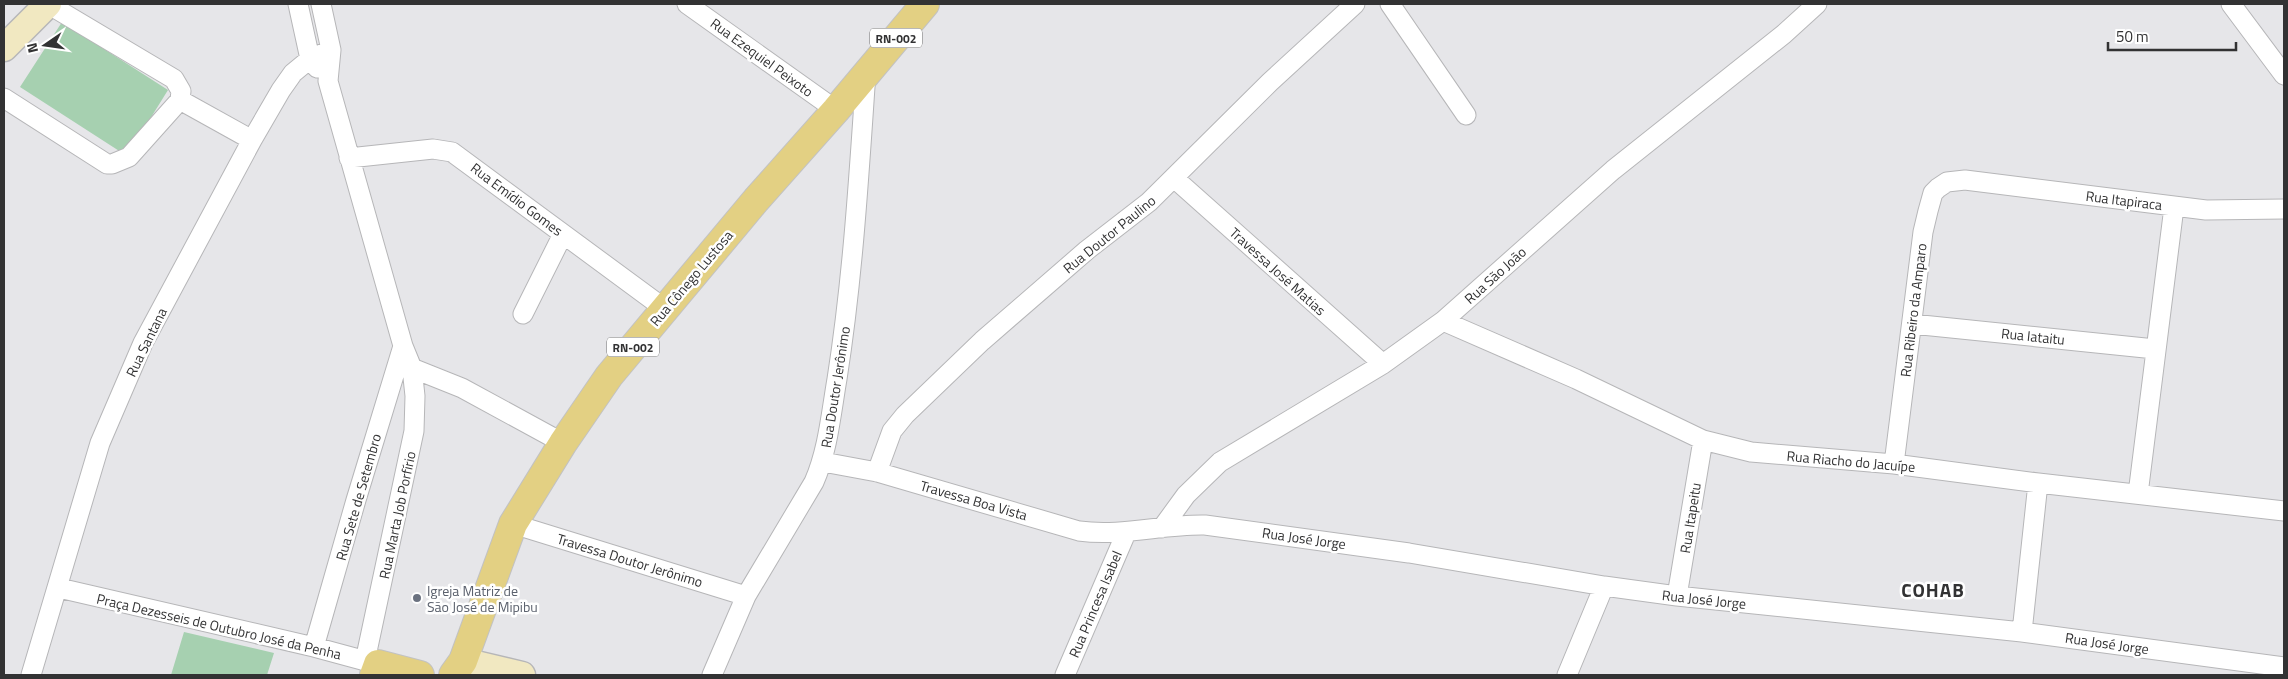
<svg xmlns="http://www.w3.org/2000/svg" width="2288" height="679" font-family="'Titillium Web',sans-serif">
  <style>
    .green { fill: #a6d0b0 }
    .lines { fill: none; stroke-linecap: round; stroke-linejoin: round }
    .street-casing { stroke: #b6b6b8; stroke-width: 21 }
    .secondary-casing { stroke: #b6b6b8; stroke-width: 29 }
    .primary-casing { stroke: #c2c2c2; stroke-width: 30 }
    .street { stroke: #fff; stroke-width: 19 }
    .secondary { stroke: #f1e8c1; stroke-width: 26 }
    .primary { stroke: #e3d083; stroke-width: 28 }
    .worship-dot { fill: #6b7280; stroke: #fff; stroke-width: 2 }
    .labels { text-anchor: middle; dominant-baseline: central; stroke-width: 5; stroke-linejoin: round; paint-order: stroke }
    .shield { fill: #fff; stroke: #707070; stroke-width: 1 }
    .shield-label { font-size: 12px; font-weight: bold; fill: #323233 }
    .street-label { font-size: 14px; fill: #323233; stroke: #fff }
    .worship-label { font-size: 14px; fill: #5b616d; stroke: #fff; text-anchor: start }
    .district-label { font-size: 19px; font-weight: bold; letter-spacing: 1px; fill: #323233; stroke: #fff }
  </style>
  <rect width="100%" height="100%" fill="#e6e6e9"/>
  <path class="green" d="M62 22 168 90 127 156 20 87Z
    M184 632 274 653 267 675H171Z"/>
  <g class="lines">
    <defs>
      <path id="street" d="M48 4 174 79 181 91 180 100 252 140
        M298 4 310 59 317 68
        M321 4 331 50 328 81 403 346 412 368 415 396 414 431 365 661
        M687 4 836 110
        M1390 4 1466 115
        M2231 4 2284 75
        M4 98 107 164H112L129 157 180 100
        M349 158 433 149 452 152 665 309
        M1174 178 1383 364
        M523 314 563 234
        M1443 321 1576 379 1703 440 1751 452 1894 464 2038 483 2284 511
        M1912 324 2155 349
        M401 368H412L462 388 563 443
        M823 462 877 472 1079 531C1122 537 1163 524 1205 525L1409 553 1604 586 1677 596 2022 632 2284 667
        M1894 464 1923 232 1928 211 1933 193 1938 188 1947 182 1965 180 2206 210 2284 209
        M877 472 892 431 905 415 982 341 1087 250 1149 202 1270 82 1355 4
        M2138 494 2174 207
        M513 524 746 596
        M1162 528 1186 495 1220 462 1383 364 1443 321 1613 170 1784 34 1817 4
        M59 588 314 647 377 664
        M1677 596 1703 440
        M2022 632 2038 483
        M314 647 356 500 403 346
        M31 675 100 443 143 343 252 140 281 90 293 73 310 59 331 50
        M712 675 746 596 814 482C828 450 831 414 837 379 853 277 859 175 866 72
        M1065 675 1126 533
        M1567 675 1604 586"/>
      <path id="secondary" d="M4 48 48 4
        M463 661 522 675"/>
      <path id="primary" d="M374 675 378 664 420 675
        M453 675 463 661 513 524 563 443 609 376 756 200 836 110 925 4"/>
    </defs>
    <use href="#street" class="street-casing"/>
    <use href="#secondary" class="secondary-casing"/>
    <use href="#primary" class="primary-casing"/>
    <use href="#street" class="street"/>
    <use href="#secondary" class="secondary"/>
    <use href="#primary" class="primary"/>
  </g>
  <circle class="worship-dot" cx="417" cy="598" r="5"/>
  <g class="labels">
    <g class="shield">
      <rect x="870" y="28.5" width="52" height="19" rx="4"/>
      <rect x="607" y="337.5" width="52" height="19" rx="4"/>
    </g>
    <g class="shield-label">
      <text x="896" y="38">RN-002</text>
      <text x="633" y="347">RN-002</text>
    </g>
    <g class="street-label">
      <text transform="translate(762 57) rotate(36)">Rua Ezequiel Peixoto</text>
      <text transform="translate(517 199) rotate(37)">Rua Emídio Gomes</text>
      <text transform="translate(2124 200) rotate(7)">Rua Itapiraca</text>
      <text transform="translate(1109 234) rotate(-39)">Rua Doutor Paulino</text>
      <text transform="translate(1278 271) rotate(42)">Travessa José Matias</text>
      <text transform="translate(1495 275) rotate(-42)">Rua São João</text>
      <text transform="translate(691 278) rotate(-50)">Rua Cônego Lustosa</text>
      <text transform="translate(1913 310) rotate(-83)">Rua Ribeiro da Amparo</text>
      <text transform="translate(2033 336) rotate(6)">Rua Iataitu</text>
      <text transform="translate(146 342) rotate(-64)">Rua Santana</text>
      <text transform="translate(835 387) rotate(-81)">Rua Doutor Jerônimo</text>
      <text transform="translate(1851 461) rotate(5)">Rua Riacho do Jacuípe</text>
      <text transform="translate(358 497) rotate(-74)">Rua Sete de Setembro</text>
      <text transform="translate(974 500) rotate(16)">Travessa Boa Vista</text>
      <text transform="translate(397 515) rotate(-78)">Rua Marta Job Porfírio</text>
      <text transform="translate(1690 518) rotate(-81)">Rua Itapeitu</text>
      <text transform="translate(1304 538) rotate(8)">Rua José Jorge</text>
      <text transform="translate(630 560) rotate(17)">Travessa Doutor Jerônimo</text>
      <text transform="translate(1704 599) rotate(6)">Rua José Jorge</text>
      <text transform="translate(1095 604) rotate(-67)">Rua Princesa Isabel</text>
      <text transform="translate(219 626) rotate(13)">Praça Dezesseis de Outubro José da Penha</text>
      <text transform="translate(2107 643) rotate(8)">Rua José Jorge</text>
    </g>
    <g class="worship-label">
      <text x="427" y="590">Igreja Matriz de<tspan x="427" dy="16">São José de Mipibu</tspan></text>
    </g>
    <g class="district-label">
      <text x="1933" y="589">COHAB</text>
    </g>
  </g>
  <rect width="2288" height="679" fill="none" stroke="#323233" stroke-width="10"/>
  <g transform="translate(45 45) rotate(257)" stroke="#ffffff" stroke-width="4" paint-order="stroke">
  <path d="M0-4L9 19L0 12L-9 19Z" fill="#323233"/>
  <text y="-8" font-size="14" font-weight="bold" text-anchor="middle" fill="#323233">N</text>
  </g>
  <path d="M2108 42v8h128v-8" fill="none" stroke="#323233" stroke-width="2.5"/>
  <text x="2116" y="42" font-size="15" fill="#323233" stroke="#ffffff" stroke-width="4" paint-order="stroke">50 m</text>
</svg>
